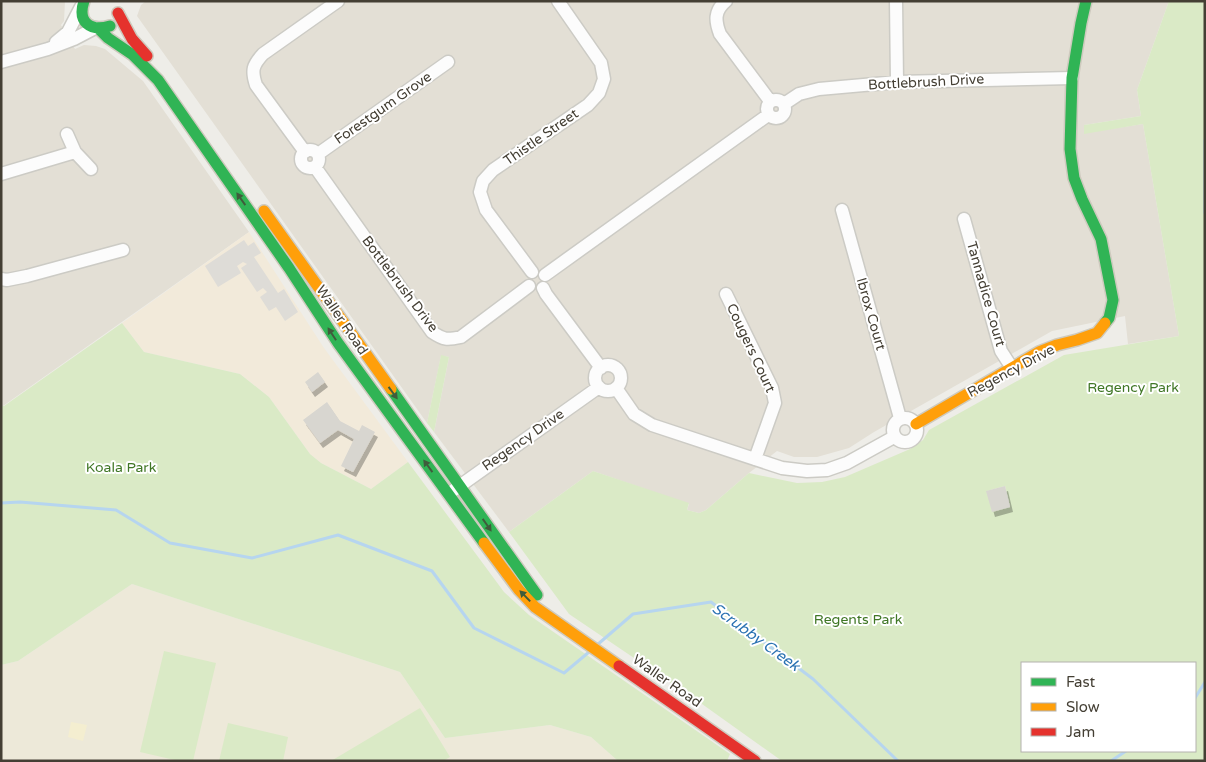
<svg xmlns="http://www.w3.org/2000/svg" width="1206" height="762" font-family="'Varela Round',sans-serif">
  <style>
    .residential { fill: #e3dfd5 }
    .commercial { fill: #f2eada }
    .education { fill: #ede9d9 }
    .green { fill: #daeac6; fill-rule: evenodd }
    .sand { fill: #f4eed0 }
    .parking { fill: #dedcd7 }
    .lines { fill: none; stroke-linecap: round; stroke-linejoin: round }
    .stream { stroke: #b6d5ef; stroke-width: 3 }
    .building { fill: #d8d6d0; filter: url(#shadow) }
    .street-casing { stroke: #cccbc5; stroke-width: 15 }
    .fast-casing { stroke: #cecabe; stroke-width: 14 }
    .slow-casing { stroke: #cecabe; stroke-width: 14 }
    .jam-casing { stroke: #cecabe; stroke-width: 14 }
    .street { stroke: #fcfcfc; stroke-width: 12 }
    .fast { stroke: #30b455; stroke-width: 11 }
    .slow { stroke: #ff9f0a; stroke-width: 11 }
    .jam { stroke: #e5322d; stroke-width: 11 }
    .oneway { fill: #3f5c3c }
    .labels { text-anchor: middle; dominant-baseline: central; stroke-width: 4; stroke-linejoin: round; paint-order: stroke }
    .street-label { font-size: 14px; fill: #443f34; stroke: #fff }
    .park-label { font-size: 14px; fill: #407726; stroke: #fff }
    .water-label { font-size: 15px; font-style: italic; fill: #2b72b2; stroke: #fff }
  </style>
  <defs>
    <filter id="shadow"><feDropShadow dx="3" dy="5" stdDeviation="0" flood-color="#0004"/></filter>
  </defs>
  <rect width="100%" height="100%" fill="#eeede8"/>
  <path class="residential" d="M1 1H65L64 21 61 25 75 49 84 45 96 46 105 49 143 81 249 232 3 406H1Z
    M146 1H1169L1137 90 1141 116 1084 125V133L1143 124 1179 336 1128 344 1125 316 1052 331 874 432 849 448 817 457H794L777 451 749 473 706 510 699 513 687 510 689 504 593 471 509 532 434 432 449 357 441 356 427 423 137 16 141 5Z"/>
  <path class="commercial" d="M249 232 324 348 408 462 371 489 321 463 310 454 269 397 240 374 144 352 122 323Z"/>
  <path class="education" d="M132 584 400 672 445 738 550 725 591 737 618 761H1V665L18 661Z"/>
  <path class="green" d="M1169 1H1205V761H782L702 704 569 614 509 532 593 471 689 503 687 510 699 513 706 510 749 473 797 483 822 482 845 477 910 449 923 440 929 430 1064 355 1179 336 1143 124 1084 134V125L1141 116 1137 90ZM1005 486 1010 507 992 511 987 491ZM1022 663H1195V751H1022Z
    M122 323 144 352 240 374 269 397 310 454 321 463 371 489 408 462 504 592 529 615 730 754 727 761H618L591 737 550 725 445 738 400 672 132 584 18 661 1 665V406H4Z
    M441 355 449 357 434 432 427 423Z
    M164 651 216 663 193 761H179L140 752Z
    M420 708 450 757 443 761H331Z
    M228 723 288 737 283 761H219Z"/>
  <path class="sand" d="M71 722 87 725 83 741 68 737Z"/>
  <path class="parking" d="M244 240 248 246 254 242 261 253 254 257 278 293 284 289 298 312 285 321 276 307 269 311 260 297 267 292 263 288 257 292 241 268 247 264 243 262 237 266 241 273 218 287 205 266Z"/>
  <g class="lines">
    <path class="stream" d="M1205 140V213
      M1 503 20 502 116 510 170 543 252 558 338 535 432 571 474 628 564 673 589 652
      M597 645 633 614 711 602 813 679 898 761
      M1195 698 1205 682
      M1111 761 1126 751"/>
  </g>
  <path class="building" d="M318 372 325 382 312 392 305 382Z
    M327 402 340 421 359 431 362 425 375 432 353 472 341 466 354 439 338 430 320 443 303 420Z
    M1005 486 1010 507 992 512 986 491Z"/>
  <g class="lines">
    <defs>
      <path id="street" d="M726 1C714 11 715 21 720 34L770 101
        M896 1 897 82
        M56 42 68 32 81 7
        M1 62 48 49 74 39 95 28
        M767 109a9 9 0 1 1 18 0a9 9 0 1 1-18 0Z
        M784 104 799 94 819 89 897 82 1072 78
        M67 134 75 152 91 169
        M301 159a9 9 0 1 1 18 0a9 9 0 1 1-18 0Z
        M305 152 256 85C251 70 253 65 263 54L338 1
        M318 154 448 62
        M315 167 432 332C444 340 447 340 461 337L529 286
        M1 174 75 152
        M842 210 900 418
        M964 219 1001 351 1012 368
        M532 272 486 210 480 192 483 181 493 170 588 105 599 93 604 79 601 63 558 1
        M545 275 768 115
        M1 279 7 280 27 276 123 250
        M543 288 546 294 601 368
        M726 294 772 388 775 403 755 459
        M595 378a13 13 0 1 1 26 0a13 13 0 1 1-26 0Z
        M616 388 634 414 652 425 782 468 807 471 827 470 847 463 894 437
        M893 430a12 12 0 1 1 24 0a12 12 0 1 1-24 0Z
        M454 490 599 387"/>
      <path id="fast" d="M84 1C77 22 90 32 110 26
        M1086 1 1081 23 1072 78 1070 149 1074 178 1082 199 1101 239 1113 300 1109 318 1105 323
        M99 29 108 38 133 55 158 80 289 268 338 343 484 543
        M391 389 537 595"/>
      <path id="slow" d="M264 211 391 389
        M916 424 1039 352 1057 345 1077 340 1097 333 1105 323
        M484 543 519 590 535 607 619 666"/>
      <path id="jam" d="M118 13 132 39 147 56
        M619 666 755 761"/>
    </defs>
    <use href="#street" class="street-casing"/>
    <use href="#fast" class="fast-casing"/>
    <use href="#slow" class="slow-casing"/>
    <use href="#jam" class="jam-casing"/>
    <use href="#street" class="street"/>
    <use href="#fast" class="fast"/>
    <use href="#slow" class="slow"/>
    <use href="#jam" class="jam"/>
  </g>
  <defs><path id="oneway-solid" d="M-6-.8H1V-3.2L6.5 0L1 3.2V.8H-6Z" transform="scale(1.25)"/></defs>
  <g class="oneway">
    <use href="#oneway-solid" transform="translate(241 199) rotate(-125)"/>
    <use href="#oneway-solid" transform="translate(332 334) rotate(-123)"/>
    <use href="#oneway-solid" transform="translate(393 393) rotate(54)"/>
    <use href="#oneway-solid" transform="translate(428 466) rotate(-126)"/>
    <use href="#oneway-solid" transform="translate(487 525) rotate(55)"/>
    <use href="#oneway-solid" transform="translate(525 596) rotate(-134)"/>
  </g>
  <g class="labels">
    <g class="street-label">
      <text transform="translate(926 82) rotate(-3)">Bottlebrush Drive</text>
      <text transform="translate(383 108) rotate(-35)">Forestgum Grove</text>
      <text transform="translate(541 137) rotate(-35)">Thistle Street</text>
      <text transform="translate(400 284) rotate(53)">Bottlebrush Drive</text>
      <text transform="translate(986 294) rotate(74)">Tannadice Court</text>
      <text transform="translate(871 314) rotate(74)">Ibrox Court</text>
      <text transform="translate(342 320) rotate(56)">Waller Road</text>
      <text transform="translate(751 348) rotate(65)">Cougers Court</text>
      <text transform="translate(1011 371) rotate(-28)">Regency Drive</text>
      <text transform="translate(523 440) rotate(-35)">Regency Drive</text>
      <text transform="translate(667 681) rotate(35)">Waller Road</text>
    </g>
    <g class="park-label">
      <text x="1133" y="387">Regency Park</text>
      <text x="121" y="467">Koala Park</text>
      <text x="858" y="619">Regents Park</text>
    </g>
    <g class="water-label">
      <text transform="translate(756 637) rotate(36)">Scrubby Creek</text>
    </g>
  </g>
  <rect width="1206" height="762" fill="none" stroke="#443f34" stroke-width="5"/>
  <rect x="1021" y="662" width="175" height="90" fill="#ffffff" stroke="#b4b2ae"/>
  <rect x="1031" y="678" width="25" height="8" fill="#30b455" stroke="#b4b2ae"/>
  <text x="1066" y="687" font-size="15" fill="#443f34">Fast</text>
  <rect x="1031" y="703" width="25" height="8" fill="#ff9f0a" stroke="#b4b2ae"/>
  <text x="1066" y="712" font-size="15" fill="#443f34">Slow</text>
  <rect x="1031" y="728" width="25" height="8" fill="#e5322d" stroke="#b4b2ae"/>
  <text x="1066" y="737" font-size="15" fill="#443f34">Jam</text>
</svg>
